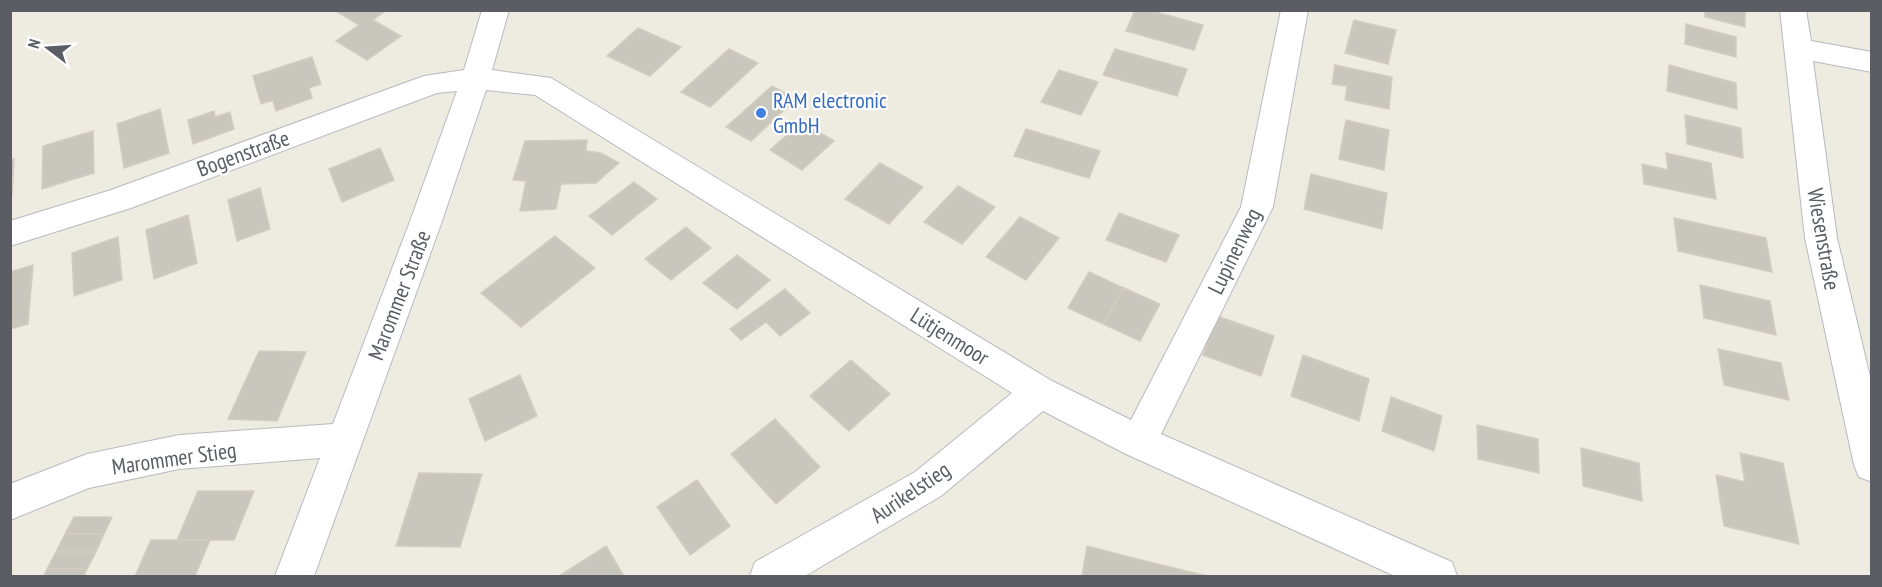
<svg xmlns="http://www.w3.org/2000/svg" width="1882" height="587" font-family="'PT Sans Narrow',sans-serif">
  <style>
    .building { fill: #c9c6be; stroke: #d4cdbf; stroke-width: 1.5 }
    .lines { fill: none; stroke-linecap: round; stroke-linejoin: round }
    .minor-casing { stroke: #b7babf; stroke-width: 2 }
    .minor { fill: #fff; fill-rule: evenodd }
    .shop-dot { fill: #3f7fe0; stroke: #fff; stroke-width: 2 }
    .labels { text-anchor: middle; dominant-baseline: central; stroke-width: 4.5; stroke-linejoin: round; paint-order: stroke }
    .shop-label { font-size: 22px; fill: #366cbe; stroke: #fff; text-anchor: start }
    .street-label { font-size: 22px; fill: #5a5e64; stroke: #fff }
  </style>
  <rect width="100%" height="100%" fill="#eeebe1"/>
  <path class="building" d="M334 10H387L373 20 401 36 367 60 336 41 359 25Z
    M1135 10H1149L1203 25 1194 50 1126 31Z
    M1705 10H1745V27L1705 17Z
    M1354 20 1396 30 1388 64 1345 53Z
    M1686 24 1736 37V57L1685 44Z
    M638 28 681 47 650 76 607 56Z
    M729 49 758 63 710 107 681 92Z
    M1115 49 1187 69 1177 96 1103 75Z
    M312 57 321 84 309 88 312 98 276 111 273 100 261 104 253 76Z
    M1335 65 1392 77 1389 109 1345 100 1347 86 1332 84Z
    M1669 65 1736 83 1737 109 1667 91Z
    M1059 70 1098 82 1081 115 1041 102Z
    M772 86 796 99 751 141 726 127Z
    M160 109 169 153 124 168 117 124Z
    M214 111 215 117 230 112 234 129 193 144 188 120Z
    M1685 115 1741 128 1743 158 1687 144Z
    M1346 120 1389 130 1384 170 1339 159Z
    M802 122 834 141 802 170 770 150Z
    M1026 129 1100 151 1089 178 1014 156Z
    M93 131 94 173 42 189 43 146Z
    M587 140 586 151 601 153 619 163 596 183 561 184 556 209 520 211 526 181 513 180 525 141Z
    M380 148 394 180 342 202 329 169Z
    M1666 153 1711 163 1716 199 1644 184 1642 164 1668 170Z
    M14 159 12 195 10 196V160Z
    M880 163 923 187 889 224 845 199Z
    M1311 174 1387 193 1382 229 1304 209Z
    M634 182 657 199 612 235 589 216Z
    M958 186 995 207 962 244 924 222Z
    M260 188 270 229 237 241 228 200Z
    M1119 213 1179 235 1166 262 1106 240Z
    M188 215 197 263 154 279 146 230Z
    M1020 217 1059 238 1026 280 986 257Z
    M1674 218 1766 238 1772 272 1678 251Z
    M686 227 711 248 671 280 645 259Z
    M555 236 595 268 521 327 481 293Z
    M118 237 122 280 74 296 72 253Z
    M737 255 770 280 737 309 703 283Z
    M33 265 28 324 10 329V272Z
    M1089 272 1124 288 1103 324 1068 308Z
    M1700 285 1770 301 1776 335 1704 318Z
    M1124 288 1160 304 1140 341 1103 324Z
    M785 289 810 313 780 336 766 322 741 340 730 329Z
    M1217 316 1274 336 1261 376 1203 355Z
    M1718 349 1781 363 1789 400 1724 385Z
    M259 351 306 352 277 421 228 419Z
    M1303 355 1369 379 1359 421 1291 396Z
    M851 360 890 394 849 431 810 396Z
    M520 375 537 416 485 441 469 399Z
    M1391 397 1442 416 1434 451 1382 431Z
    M775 419 820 467 776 504 731 454Z
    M1477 425 1538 439 1539 473 1478 459Z
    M1581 448 1639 463 1642 501 1583 486Z
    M1740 453 1783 463 1799 544 1724 526 1716 475 1745 482Z
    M419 473 482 474 460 547 396 546Z
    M697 480 730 526 690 555 657 507Z
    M198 491H254L234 540H177Z
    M74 517H112L104 534H65Z
    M65 534H104L96 552H56Z
    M151 540H210L195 576H135Z
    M606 546 624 576H559Z
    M1087 546 1141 560 1207 576H1082Z
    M56 552H96L87 569H47Z
    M47 569H87L84 576H44Z"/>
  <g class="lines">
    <defs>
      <path id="minor" d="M482 10H509L492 70 551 78 1052 381 1131 420 1241 207 1281 10H1308L1273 207 1161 434 1452 562 1457 576H1395L1126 454 1043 411 941 496 805 576H750L755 562 915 472 1012 393 535 95 486 90 441 224 314 576H275L320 458 179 469 89 488 10 520V484L87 454 179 435 333 424 409 224 457 91 437 93 131 208 10 246V221L111 190 424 76 464 70Z
        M1780 10H1806L1811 41 1872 52V72L1813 61 1837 238 1872 385V482L1859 477 1854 465 1805 238Z"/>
    </defs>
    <use href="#minor" class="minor-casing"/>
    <use href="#minor" class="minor"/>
  </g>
  <circle class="shop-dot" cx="761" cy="113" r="6"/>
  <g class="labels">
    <g class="shop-label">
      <text x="773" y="100">RAM electronic<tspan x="773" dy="25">GmbH</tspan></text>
    </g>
    <g class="street-label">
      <text transform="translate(243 153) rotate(-20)">Bogenstraße</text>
      <text transform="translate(1824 239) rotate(80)">Wiesenstraße</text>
      <text transform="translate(1234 251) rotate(-64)">Lupinenweg</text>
      <text transform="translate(399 295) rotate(-69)">Marommer Straße</text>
      <text transform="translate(950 336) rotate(32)">Lütjenmoor</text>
      <text transform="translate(174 458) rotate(-8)">Marommer Stieg</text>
      <text transform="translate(910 492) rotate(-34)">Aurikelstieg</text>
    </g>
  </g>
  <rect width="1882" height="587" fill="none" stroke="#5a5e64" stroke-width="24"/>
  <g transform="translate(48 48) rotate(287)" stroke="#ffffff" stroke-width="4.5" paint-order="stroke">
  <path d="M0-4.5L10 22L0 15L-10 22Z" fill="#5a5e64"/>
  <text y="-9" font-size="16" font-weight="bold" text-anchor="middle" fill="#5a5e64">N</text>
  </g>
</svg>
